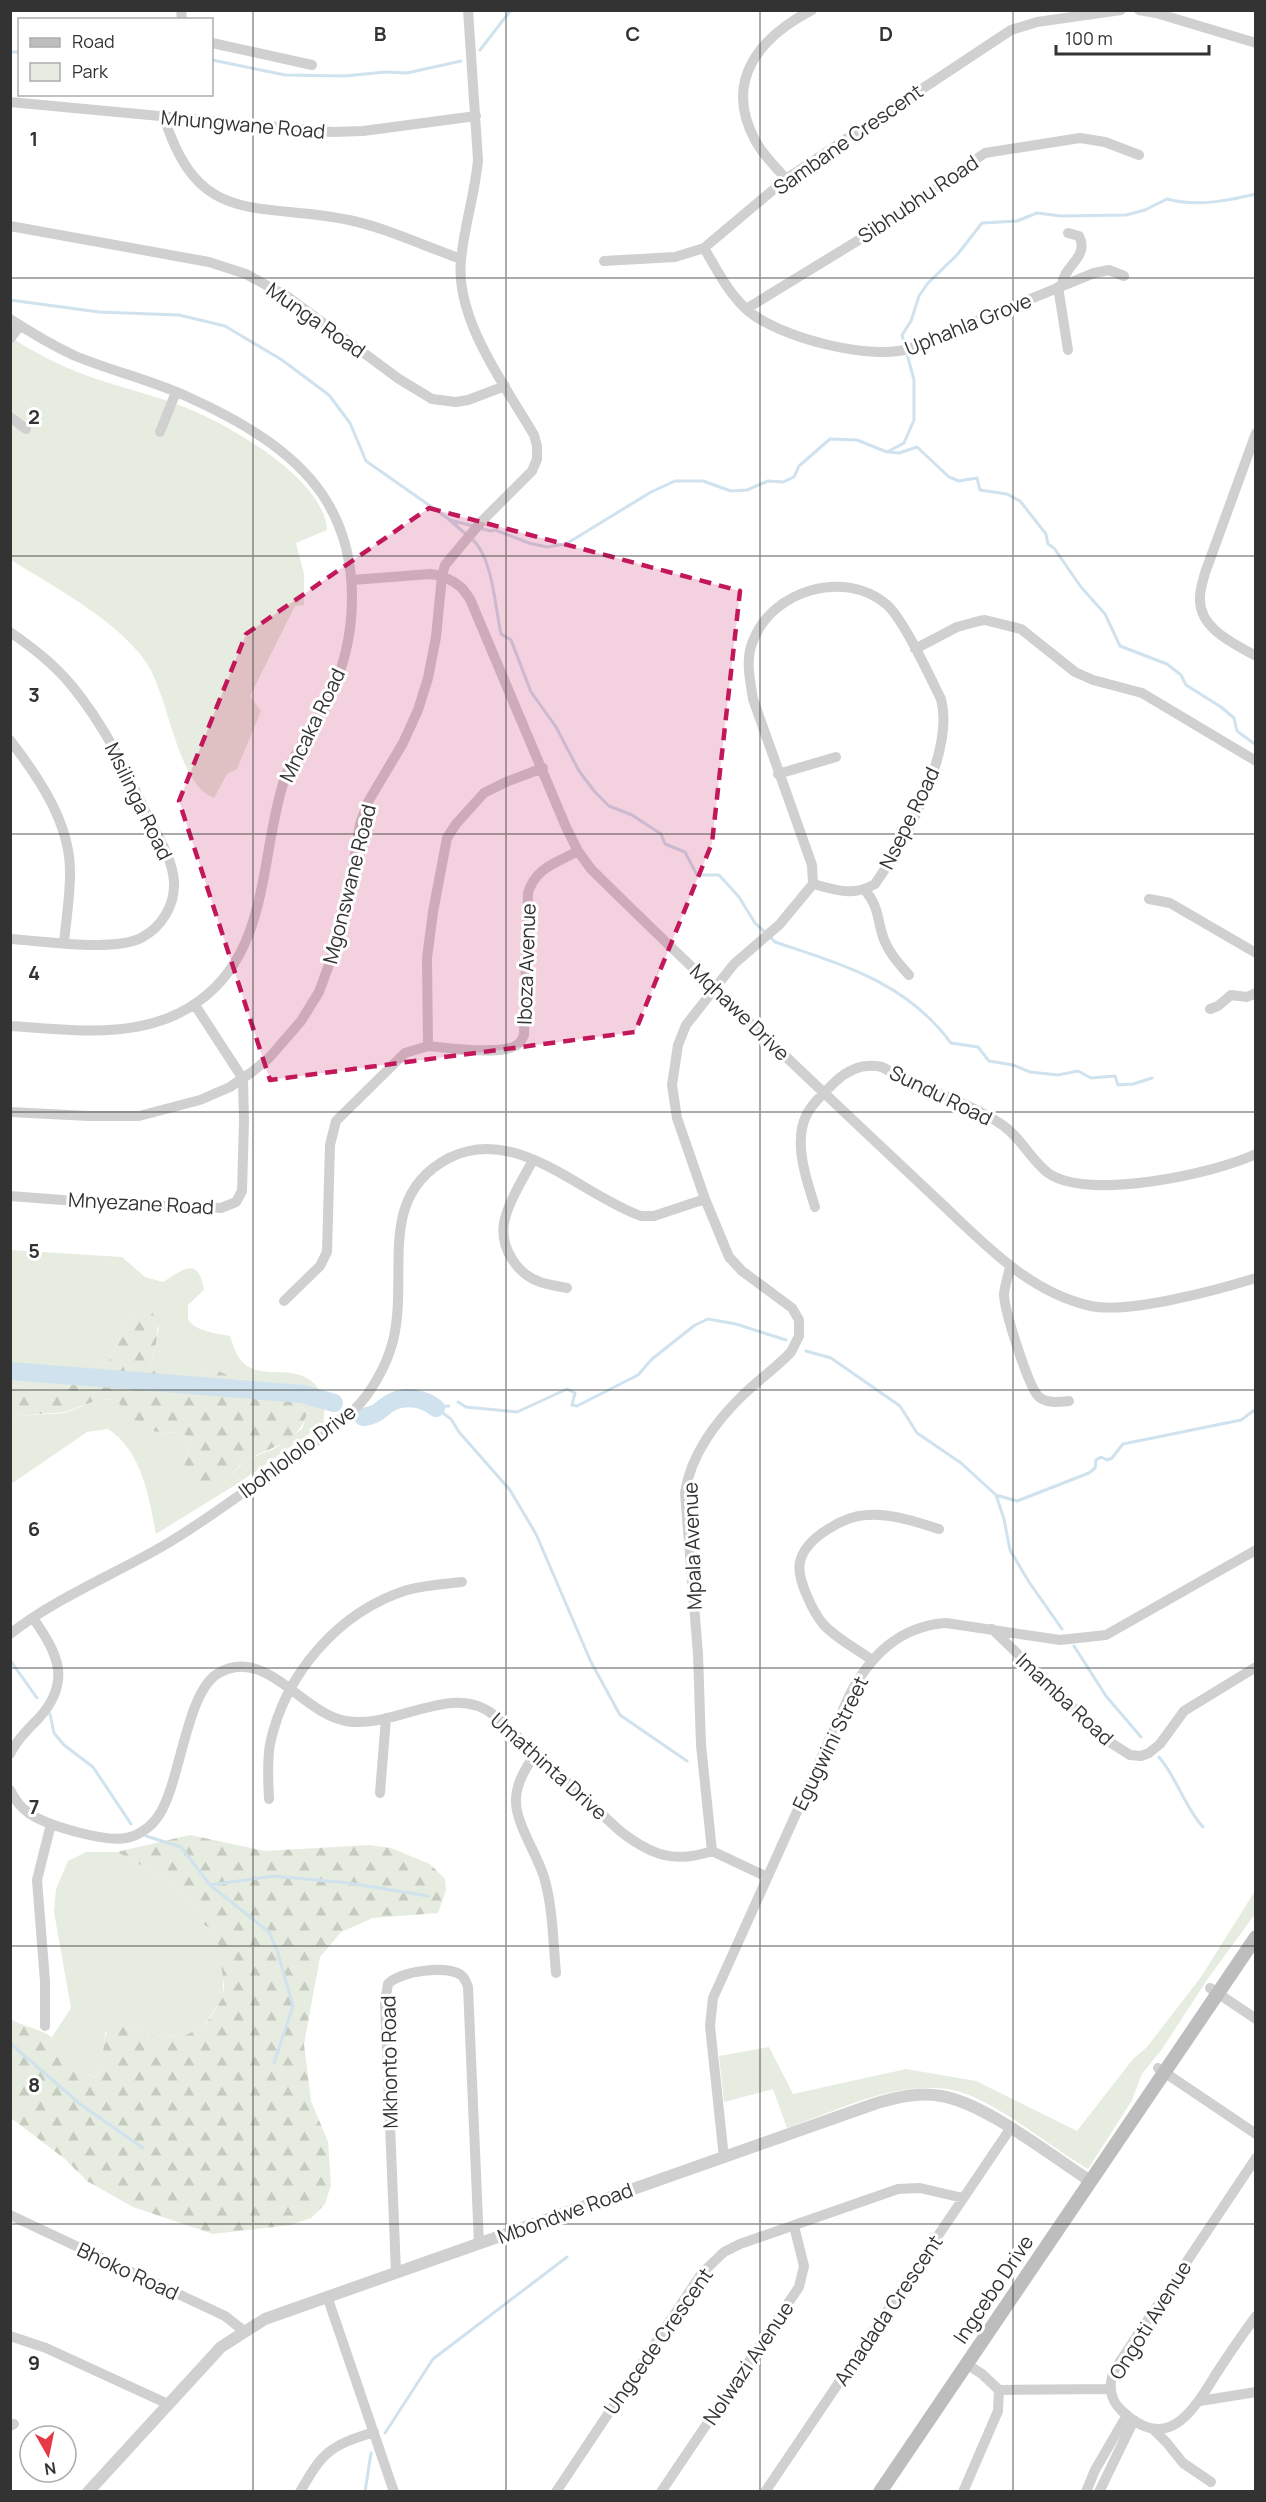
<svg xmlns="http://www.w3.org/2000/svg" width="1266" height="2502" font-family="Manrope,sans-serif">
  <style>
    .green { fill: #e6ecdf }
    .forest { fill: url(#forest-firs) }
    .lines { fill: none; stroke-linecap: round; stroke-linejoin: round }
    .stream { stroke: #cfe2ee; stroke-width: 3 }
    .river { stroke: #cfe2ee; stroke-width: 18 }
    .minor { stroke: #d0d0d0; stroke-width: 10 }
    .tertiary { stroke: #d0d0d0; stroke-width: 12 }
    .secondary { stroke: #bdbdbd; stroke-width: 14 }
    .marked { fill: #c2185b; fill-opacity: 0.2; stroke: #c2185b; stroke-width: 4.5; stroke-dasharray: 12 8; stroke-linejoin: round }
    .grid { fill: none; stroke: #333; stroke-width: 1.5; stroke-opacity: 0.55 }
    .labels { text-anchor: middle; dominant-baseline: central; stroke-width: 6; stroke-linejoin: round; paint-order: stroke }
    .street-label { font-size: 20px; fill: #333; stroke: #fff }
    .grid-label { font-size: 20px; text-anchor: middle; font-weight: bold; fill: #333; stroke: #fff; stroke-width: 6; stroke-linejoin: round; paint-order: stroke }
  </style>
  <defs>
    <pattern id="forest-firs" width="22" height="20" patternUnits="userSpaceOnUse" patternTransform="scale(1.5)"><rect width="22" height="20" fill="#e6ecdf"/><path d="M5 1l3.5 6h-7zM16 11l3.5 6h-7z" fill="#c6cbc0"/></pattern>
  </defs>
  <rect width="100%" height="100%" fill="#fff"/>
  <path class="green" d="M10 337C31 350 52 362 75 371 109 385 145 392 179 405 223 421 325 478 327 530L296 543 304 574V605L295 606 250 696 261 711 237 769 227 774 214 798C177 785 169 695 146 662 118 621 53 586 11 560Z
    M10 1250 122 1257 145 1277 163 1282C184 1269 198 1256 204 1290L188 1305V1320C198 1332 215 1333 230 1336 234 1348 238 1361 249 1367 262 1374 277 1371 291 1373 319 1377 328 1398 323 1424L240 1482 156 1534C149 1497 142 1451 108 1429L87 1432 11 1484V1420L17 1416 65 1413 101 1399 116 1400C128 1413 140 1430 159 1432 174 1433 178 1431 192 1438L184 1466 198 1488 212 1489 231 1475 246 1460 274 1449 302 1429 307 1414 298 1402 276 1396 255 1381 237 1379 216 1370H209L194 1375 175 1387H168L151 1367 159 1328 132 1309 110 1360 63 1389 38 1392 15 1385 11 1387Z
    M86 1852H117L172 1882 192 1903 198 1920 213 1930 218 1942 223 1964V1997L202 2028 183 2036 159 2037 121 2026 105 2033 103 2064 95 2077 80 2071 52 2037 71 2008 54 1912 56 1889 68 1861Z
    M1255 1891V1914L1207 1980 1162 2049 1142 2074 1131 2102 1088 2169C1051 2147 1014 2116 976 2098 917 2069 844 2108 787 2128L773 2089 724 2102 719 2056 769 2047 793 2094 906 2069 976 2081 1077 2131 1133 2059 1147 2047 1201 1977Z"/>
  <path class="forest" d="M138 1304H147C164 1328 156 1339 151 1367L168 1387H175L194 1375 209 1370H216L237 1379 255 1381 276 1396 298 1402 307 1414C297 1444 272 1446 247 1460 235 1467 226 1485 211 1489 201 1491 193 1486 186 1480L184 1466 192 1438C178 1431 173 1433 159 1432 139 1430 128 1413 116 1400L101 1399 65 1412 17 1416 11 1420V1387L15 1385 38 1392 63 1389 110 1360 132 1309Z
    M190 1835 265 1851 369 1845 391 1848 430 1864 445 1879 446 1890 438 1913 373 1918 341 1932 320 1957 304 2044 311 2101 328 2142 331 2185 325 2204 311 2218 290 2225 213 2234 133 2207 87 2181 65 2159 11 2118V2019C23 2027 43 2029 54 2039 67 2052 75 2072 95 2077 108 2063 99 2042 110 2027L121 2026 159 2037 183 2036 202 2028 209 2019 223 1997 224 1985 218 1942 213 1930 198 1921 192 1903 172 1882 117 1852Z"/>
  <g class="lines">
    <path class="stream" d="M480 50 511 10
      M10 52H20
      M212 60 285 75 345 76 385 72 407 73 461 61
      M10 300 99 312 179 315 225 326 282 360 329 395 350 423 366 461 446 517 467 535
      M888 452 899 453 917 447 949 477 959 481 977 478 980 490 1007 494 1020 501 1046 534 1048 544 1054 548 1081 587 1105 614 1120 646 1167 664 1181 675 1186 685 1221 707 1234 718 1237 731 1256 745
      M450 520 473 526
      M479 528 491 531 495 530 529 543 547 547 566 544 651 492 675 481H703L731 491 747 490 768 481 783 482 794 477 799 466 830 439 857 440 887 452 904 443 914 420V380L902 335 911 321 919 296 928 283 957 255 982 223 1017 221 1037 213 1061 216 1126 215 1145 210 1167 199C1197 207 1226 201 1256 194
      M472 539C493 557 495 608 501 634L511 640 531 692 556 727 579 771 595 792 609 806 632 815 661 834 665 844 685 852 697 875H719L739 897 755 923 766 933
      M771 938 775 942C843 965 906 982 951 1043L978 1047 989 1061 1013 1065 1030 1072 1058 1075 1078 1071 1091 1078 1115 1076 1118 1085 1133 1084 1152 1078
      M806 1351 831 1358 900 1406 917 1433 961 1463 996 1495 1017 1501 1089 1473 1095 1468 1096 1460 1101 1457 1107 1460 1112 1458 1123 1444 1241 1420 1256 1409
      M458 1402 466 1407 517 1412 567 1389 575 1393 572 1405 577 1406 638 1375 652 1359 695 1325 708 1319 736 1324 786 1340
      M436 1407 449 1406
      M436 1408 451 1419 459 1432 510 1490 536 1534 591 1662 620 1715 687 1761
      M996 1495 1004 1519 1010 1550 1029 1582 1062 1629
      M1074 1646 1106 1696 1141 1737
      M10 1660 37 1698
      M50 1714 54 1733 64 1745 93 1767 131 1824
      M1159 1757C1177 1778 1184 1806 1203 1827
      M146 1836 181 1847 210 1885 269 1932 277 1950 293 2006 274 2063
      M210 1885 273 1876 349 1883 428 1896
      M10 2043 80 2104 143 2148
      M385 2433 433 2359 567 2257
      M365 2492 371 2453"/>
    <path class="river" d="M10 1371 303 1394 334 1403
      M363 1417C382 1414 380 1407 394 1401 408 1395 425 1399 436 1408"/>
    <path class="minor" d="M181 10 182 20
      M1139 10 1156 13 1256 43
      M212 43 312 65
      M10 102 332 132 363 131 476 116
      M164 117C199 229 257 201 349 220 387 228 424 246 461 259
      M786 179C776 167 762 154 755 140 723 80 760 37 812 10
      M10 226 209 262 246 274 288 297 399 379 432 399 456 402 468 400 505 386
      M704 248C717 270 727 291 746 309 776 337 873 362 911 348L1094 273 1109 270 1124 276
      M604 261 675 257 704 248 786 179 1011 30 1037 22 1121 10
      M1062 285C1063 266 1090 257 1079 236L1068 233
      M1058 287 1068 350
      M746 309 867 235 985 153 1080 138 1105 142 1139 155
      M10 319C30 332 52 345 73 355 111 371 151 380 188 397 237 419 291 449 322 494 364 556 359 642 325 706 311 733 292 754 283 784 260 858 269 951 199 1001 145 1041 73 1030 10 1026
      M10 339 20 325
      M10 417 26 429
      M160 432 176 392
      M1256 433 1205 573C1203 581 1200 589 1200 597 1198 628 1233 643 1256 656
      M352 580 430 574 442 576 454 582 462 588 470 599 566 827 578 851 591 869C679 956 768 1040 857 1124 886 1151 914 1178 943 1205 986 1246 1031 1293 1091 1306 1129 1314 1217 1290 1256 1278
      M10 632C33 648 54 664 72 686 105 726 127 772 149 819 159 838 173 860 174 882 175 905 162 927 141 938 113 952 44 941 10 939
      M915 649 957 627 979 621 985 620 1021 629 1075 672 1093 680 1142 693 1256 761
      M10 740C39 778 71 824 70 874 70 897 66 920 64 943
      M778 774 836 757
      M865 890C876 903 877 913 881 930 885 948 897 962 909 975
      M1149 899 1170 903 1256 953
      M1210 1009 1218 1006 1231 995 1247 997 1256 993
      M428 1046C448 1048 499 1055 515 1046 520 1044 522 1040 524 1035L528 893C535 868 556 863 578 851
      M10 1112 89 1116H139L200 1100 230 1087 252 1072 269 1058 301 1021 319 992 338 940 348 897 360 824 368 802 403 743 418 710 428 678 436 637 442 576 445 565 481 522 532 471 537 459V446L534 435C505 385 455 320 461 260 464 226 475 194 478 160L468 10
      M533 1160C523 1179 508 1202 504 1223 500 1248 517 1274 540 1282 549 1285 558 1286 567 1288
      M10 1196 115 1204 221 1208 236 1202 242 1191 244 1120 243 1079 195 1005
      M815 1207C807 1181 793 1143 806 1116 812 1103 825 1092 836 1081 849 1069 864 1063 882 1067 920 1088 964 1100 1001 1124 1020 1136 1030 1159 1048 1173 1088 1201 1213 1174 1256 1154
      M1010 1267C1008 1276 1005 1285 1004 1294 1004 1310 1028 1385 1038 1396 1046 1404 1059 1402 1069 1401
      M284 1301 320 1266 327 1252 330 1145 336 1121 405 1053 428 1046 427 958 433 912 447 838 456 824 484 793 506 782 543 768
      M992 1629 1108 1741 1130 1755 1141 1756 1149 1753 1160 1744 1184 1711 1256 1667
      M10 1634C56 1598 113 1575 163 1546 206 1521 246 1490 287 1461 315 1442 346 1423 367 1395 381 1375 393 1350 396 1325 405 1264 380 1194 449 1158 517 1124 581 1195 641 1216H654L705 1199
      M872 1660C857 1649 837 1639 824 1625 814 1614 796 1578 800 1562 805 1538 844 1516 867 1515 892 1513 916 1522 939 1529
      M10 1754C17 1740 28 1729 39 1718 72 1681 58 1654 33 1618
      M535 1754C526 1768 516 1783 516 1800 515 1822 537 1854 544 1877 553 1908 553 1941 556 1973
      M10 1790C15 1800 21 1808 30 1814 49 1826 104 1842 126 1838 139 1836 152 1826 159 1815 180 1784 186 1694 217 1674 265 1644 302 1714 346 1721 395 1730 450 1681 494 1715L620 1831C651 1855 674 1864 712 1851
      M380 1793 386 1718
      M269 1799C268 1781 267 1762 270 1744 285 1674 338 1612 407 1590 425 1585 444 1584 462 1582
      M767 1877 712 1851 701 1745 698 1654 685 1493C690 1456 716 1421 743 1395 758 1380 776 1368 791 1352L799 1336V1320L792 1308 742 1271 729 1257 705 1199 677 1118 672 1085 678 1045 686 1025 734 964 779 925 813 884 812 865 753 699C750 680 745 659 753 641 772 590 845 569 886 604 903 618 930 677 941 699 955 751 905 842 875 884 853 897 836 890 813 884
      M1210 1988 1256 2019
      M45 2026V1981L37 1880 51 1824
      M1158 2068 1256 2134
      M724 2158 710 2026 713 1998 850 1694C871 1655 900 1626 946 1623L1060 1640 1106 1635 1256 1550
      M1256 2158 1115 2369C1108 2384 1109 2399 1122 2411 1168 2454 1193 2411 1216 2374 1229 2354 1242 2335 1256 2316
      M10 2215 225 2316 244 2331
      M396 2272 385 2002 388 1984C400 1971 446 1965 461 1975 465 1978 466 1982 468 1987L479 2244
      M327 2296 394 2492
      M10 2336 46 2348 168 2404
      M965 2363 982 2374 999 2390
      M1200 2401 1256 2392
      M10 2426 14 2424
      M1153 2429 1167 2443 1183 2463 1211 2482
      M300 2492C323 2451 330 2446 374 2432
      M556 2492 702 2273 724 2252 740 2244 898 2189 920 2188 963 2198
      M661 2492 799 2287 804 2266 794 2226
      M765 2492 1010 2129
      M963 2492 998 2411 999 2390 1110 2389
      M1086 2492 1095 2470 1127 2415
      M1099 2492 1134 2420"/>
    <path class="tertiary" d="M88 2492 221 2347 265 2319 877 2103C898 2097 919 2092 941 2096 985 2103 1050 2155 1089 2180"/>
    <path class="secondary" d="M880 2492 1256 1937"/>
  </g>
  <path class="marked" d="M429 508 740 591 712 843 635 1032 270 1080 179 801 246 634Z"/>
  <path class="grid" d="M253 10V2492M506 10V2492M760 10V2492M1013 10V2492M10 278H1256M10 556H1256M10 834H1256M10 1112H1256M10 1390H1256M10 1668H1256M10 1946H1256M10 2224H1256"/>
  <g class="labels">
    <g class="street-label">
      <text transform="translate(243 124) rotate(5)">Mnungwane Road</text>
      <text transform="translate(848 139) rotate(-35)">Sambane Crescent</text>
      <text transform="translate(918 199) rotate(-34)">Sibhubhu Road</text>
      <text transform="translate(316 320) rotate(35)">Munga Road</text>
      <text transform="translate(968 324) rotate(-22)">Uphahla Grove</text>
      <text transform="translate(312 725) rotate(-64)">Mncaka Road</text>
      <text transform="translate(139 801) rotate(64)">Msilinga Road</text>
      <text transform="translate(909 818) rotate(-64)">Nsepe Road</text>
      <text transform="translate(349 884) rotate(-76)">Mgonswane Road</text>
      <text transform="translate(526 964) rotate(-88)">Iboza Avenue</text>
      <text transform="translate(740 1012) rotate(44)">Mqhawe Drive</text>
      <text transform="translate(941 1095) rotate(26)">Sundu Road</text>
      <text transform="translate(141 1203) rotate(3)">Mnyezane Road</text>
      <text transform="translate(297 1451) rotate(-37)">Ibohlololo Drive</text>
      <text transform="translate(692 1546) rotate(-92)">Mpala Avenue</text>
      <text transform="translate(1065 1699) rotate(43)">Imamba Road</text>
      <text transform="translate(830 1743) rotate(-64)">Egugwini Street</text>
      <text transform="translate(549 1766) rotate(42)">Umathinta Drive</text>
      <text transform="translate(389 2062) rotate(-91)">Mkhonto Road</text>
      <text transform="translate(565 2213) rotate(-20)">Mbondwe Road</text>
      <text transform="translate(128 2271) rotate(25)">Bhoko Road</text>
      <text transform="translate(993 2289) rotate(-56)">Ingcebo Drive</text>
      <text transform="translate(888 2310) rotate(-56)">Amadada Crescent</text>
      <text transform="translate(1150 2320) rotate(-58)">Ongoti Avenue</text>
      <text transform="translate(658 2341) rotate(-55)">Ungcede Crescent</text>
      <text transform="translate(748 2363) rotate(-56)">Nolwazi Avenue</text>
    </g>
  </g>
  <g class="grid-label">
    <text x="380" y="41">B</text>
    <text x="633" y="41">C</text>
    <text x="886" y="41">D</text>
    <text x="34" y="146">1</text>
    <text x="34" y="424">2</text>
    <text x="34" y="702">3</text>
    <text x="34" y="980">4</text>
    <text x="34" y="1258">5</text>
    <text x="34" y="1536">6</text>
    <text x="34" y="1814">7</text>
    <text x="34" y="2092">8</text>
    <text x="34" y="2370">9</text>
  </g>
  <rect width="1266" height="2502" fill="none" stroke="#333333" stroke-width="24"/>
  <rect x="18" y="18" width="195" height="78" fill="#ffffff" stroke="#adadad" stroke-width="1.5"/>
  <rect x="30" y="38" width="30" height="9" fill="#bdbdbd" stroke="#adadad" stroke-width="1.5"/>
  <text x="72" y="48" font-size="18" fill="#333333">Road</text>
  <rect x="30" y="63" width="30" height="18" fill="#e6ecdf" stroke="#adadad" stroke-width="1.5"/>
  <text x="72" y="78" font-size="18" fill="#333333">Park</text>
  <g transform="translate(48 2454) rotate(171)"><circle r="28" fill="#ffffff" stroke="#adadad" stroke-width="1.5"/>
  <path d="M0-4.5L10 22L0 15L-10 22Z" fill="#e63946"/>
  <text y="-9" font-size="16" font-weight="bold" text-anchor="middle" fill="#333333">N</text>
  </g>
  <path d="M1056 45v9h153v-9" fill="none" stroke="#333333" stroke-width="3"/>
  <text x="1065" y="45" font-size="18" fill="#333333" stroke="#ffffff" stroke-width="4.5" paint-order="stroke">100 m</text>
</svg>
